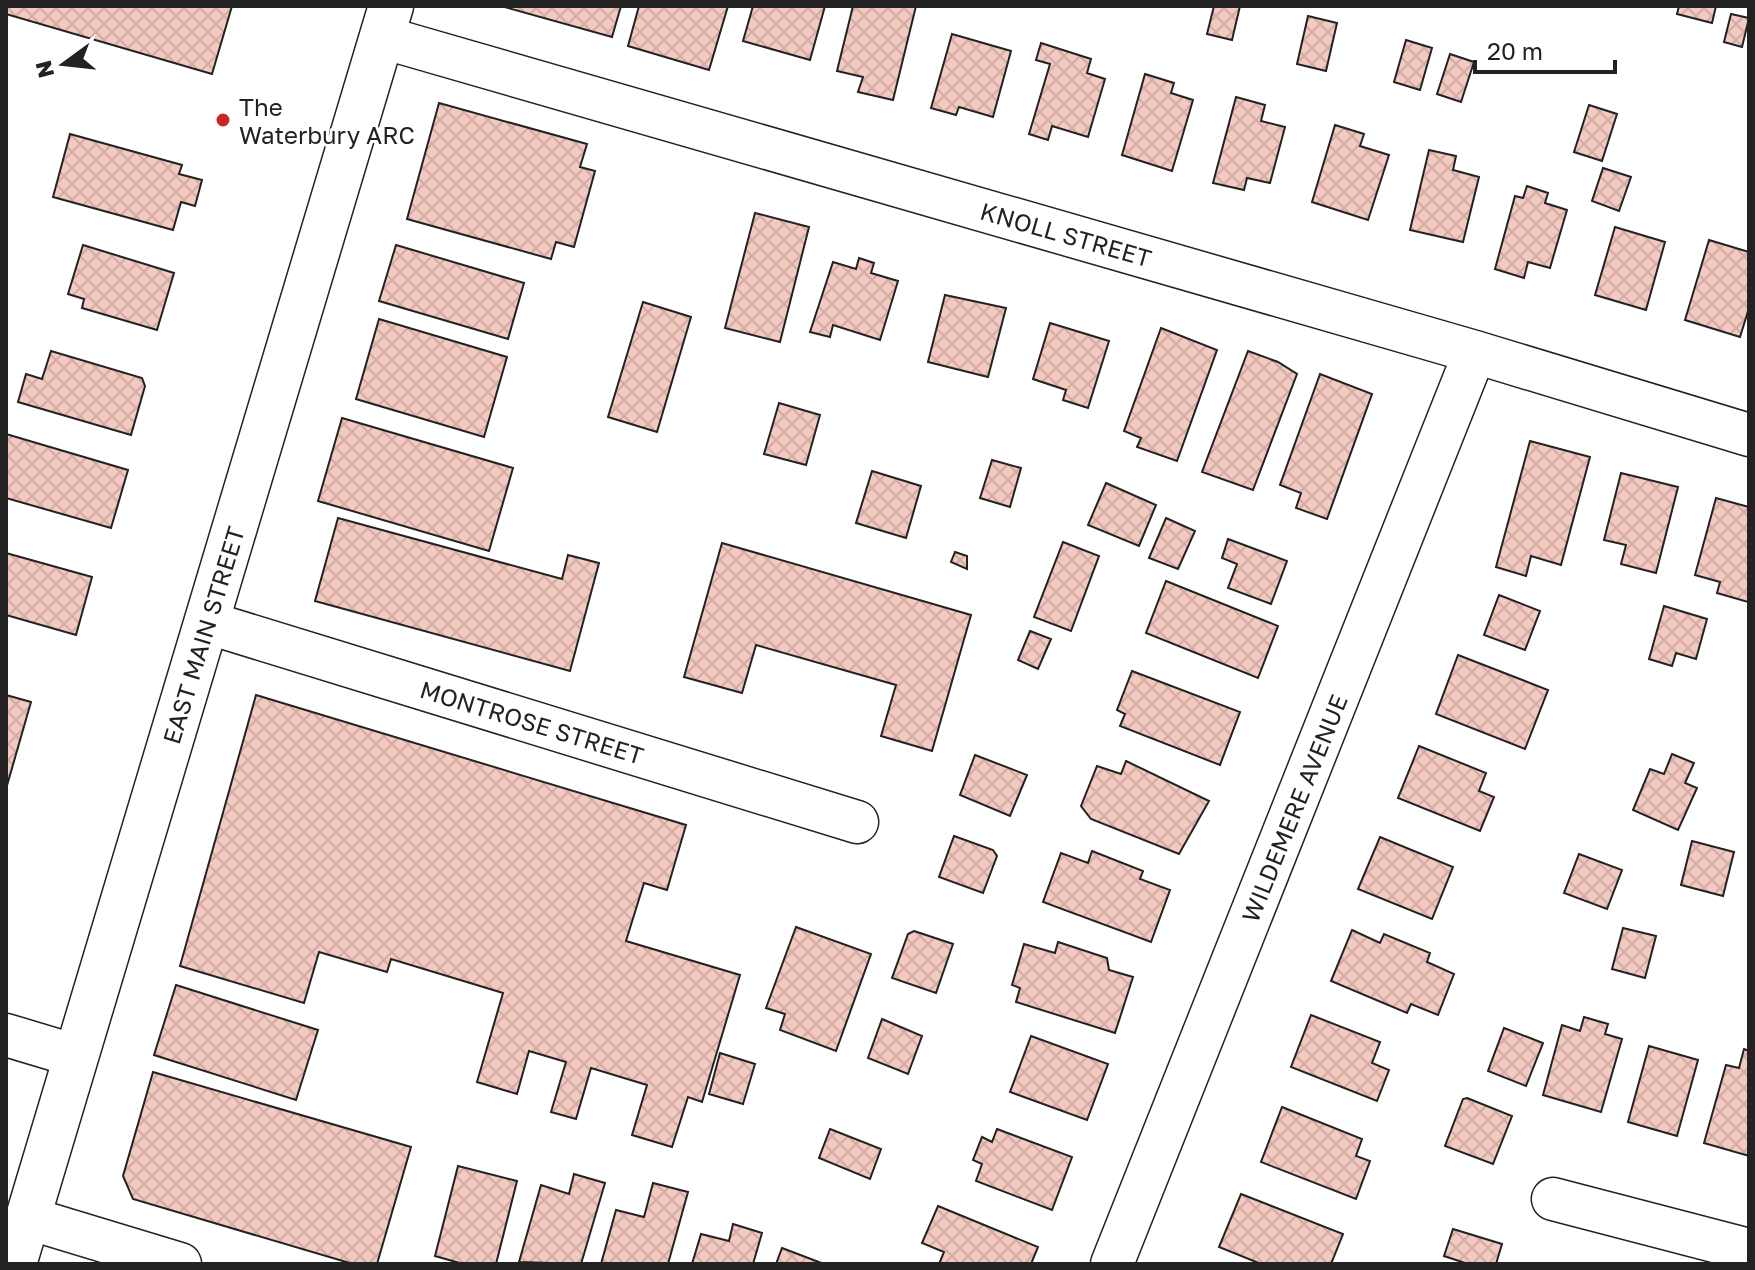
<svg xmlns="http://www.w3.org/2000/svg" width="1755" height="1270" font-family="'Golos Text',sans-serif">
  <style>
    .building { fill: url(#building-cross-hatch); stroke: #222; stroke-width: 2 }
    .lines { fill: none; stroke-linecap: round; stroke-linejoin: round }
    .street-casing { stroke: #222; stroke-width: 45 }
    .secondary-casing { stroke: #222; stroke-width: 47 }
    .street { stroke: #fff; stroke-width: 42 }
    .secondary { stroke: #fff; stroke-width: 44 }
    .poi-dot { fill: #c62828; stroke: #fff; stroke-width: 3 }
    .labels { text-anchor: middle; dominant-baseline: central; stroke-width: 6; stroke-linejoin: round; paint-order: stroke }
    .poi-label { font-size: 24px; fill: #222; stroke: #fff; text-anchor: start }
    .street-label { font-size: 24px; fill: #222; stroke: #fff }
  </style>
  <defs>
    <pattern id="building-cross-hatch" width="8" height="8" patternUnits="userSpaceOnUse" patternTransform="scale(2)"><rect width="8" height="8" fill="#f3c9c0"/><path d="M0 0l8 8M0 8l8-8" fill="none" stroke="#d0aca5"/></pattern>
  </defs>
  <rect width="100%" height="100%" fill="#fff"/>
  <path class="building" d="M6 6H232L212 74 6 14Z
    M501 6H621L612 37Z
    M639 6H728L709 70 628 46Z
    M753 6H825L810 60 743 41Z
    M853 6H916L893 100 858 92 863 77 837 71Z
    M1214 6H1240L1232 40 1207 34Z
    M1679 6H1716L1712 23 1677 14Z
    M1731 14 1749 18 1742 47 1724 42Z
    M1308 16 1337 23 1326 71 1297 64Z
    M952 34 1011 51 993 117 959 107 956 115 931 108Z
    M1406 40 1432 48 1420 90 1394 82Z
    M1041 43 1091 59 1087 73 1105 79 1088 137 1052 126 1048 140 1029 134 1050 64 1036 60Z
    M1450 54 1474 62 1461 102 1437 94Z
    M1145 74 1174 83 1171 93 1193 100 1172 171 1122 155Z
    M1236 97 1265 105 1261 121 1285 127 1270 183 1247 178 1244 190 1213 183Z
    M439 103 587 144 580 167 595 171 574 247 556 242 551 259 407 219Z
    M1589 105 1617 114 1602 161 1574 152Z
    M1335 125 1364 134 1360 146 1389 155 1368 220 1312 202Z
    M70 134 182 165 179 174 202 180 195 206 181 202 173 230 53 197Z
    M1429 150 1456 156 1453 170 1479 177 1463 242 1410 230Z
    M1603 168 1631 177 1619 211 1592 201Z
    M1527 186 1548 193 1545 203 1567 210 1550 268 1528 262 1524 278 1495 269 1515 196 1523 198Z
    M755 213 809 227 780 342 725 328Z
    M1615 227 1665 242 1646 310 1595 295Z
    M1709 240 1749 252V308L1740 337 1685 320Z
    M83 245 174 273 157 330 82 308 84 299 68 294Z
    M396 245 524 283 508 339 379 301Z
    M859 258 874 263 871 273 898 281 880 340 833 325 830 337 810 332 833 262 856 269Z
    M945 295 1006 308 988 377 928 362Z
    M643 302 691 317 657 432 608 417Z
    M379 319 507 357 484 437 356 399Z
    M1050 323 1109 341 1088 408 1063 400 1066 390 1033 379Z
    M1161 328 1217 350 1177 461 1137 447 1141 438 1124 431Z
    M51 351 142 378 145 386 131 435 18 402 26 374 42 379Z
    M1248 351 1278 362 1297 374 1253 490 1202 472Z
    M1320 374 1372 394 1327 519 1296 508 1301 493 1280 485Z
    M779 403 820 415 806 465 764 454Z
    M342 418 513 468 489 551 318 501Z
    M6 434 128 470 111 528 6 498Z
    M1530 441 1590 457 1561 565 1531 556 1526 576 1496 567Z
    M992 460 1021 468 1010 507 980 498Z
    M872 471 921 486 906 538 856 523Z
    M1621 473 1678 487 1656 573 1621 564 1626 545 1604 540Z
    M1106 483 1156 505 1139 546 1088 525Z
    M1716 498 1749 507 1748 602 1717 593 1720 582 1695 575Z
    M338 518 562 579 568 555 599 563 570 671 315 601Z
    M1166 518 1195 531 1178 569 1149 558Z
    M1228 539 1287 561 1271 604 1228 588 1237 564 1222 558Z
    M1063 542 1099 556 1071 631 1034 617Z
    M722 543 971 615 932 751 881 736 896 685 756 645 742 693 684 677Z
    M955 552 967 556V569L951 562Z
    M6 553 92 577 76 635 6 615Z
    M1166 581 1278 626 1258 678 1146 633Z
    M1499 595 1540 611 1525 650 1484 635Z
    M1664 606 1707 619 1696 659 1676 653 1672 666 1649 659Z
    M1030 631 1051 639 1038 669 1018 660Z
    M1458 655 1548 690 1525 749 1436 714Z
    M1132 671 1240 712 1220 765 1120 726 1125 714 1117 710Z
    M6 695 31 702 6 789Z
    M256 695 686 825 667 890 644 883 626 941 740 975 702 1102 688 1097 672 1147 632 1135 647 1085 591 1068 576 1119 551 1112 566 1062 529 1051 517 1094 477 1082 503 993 391 959 387 972 319 952 304 1003 180 966Z
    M1419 746 1486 773 1479 791 1494 797 1480 831 1398 798Z
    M1672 754 1694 763 1685 783 1697 788 1678 830 1633 810 1650 769 1664 774Z
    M975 755 1027 775 1010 816 960 795Z
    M1126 761 1209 801 1179 854 1091 819 1081 806 1097 766 1121 774Z
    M954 836 993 850 997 856 983 893 939 877Z
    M1380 837 1453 867 1432 919 1358 889Z
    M1692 841 1734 852 1723 896 1681 885Z
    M1092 851 1143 871 1140 879 1170 890 1151 942 1043 902 1061 853 1088 863Z
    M1579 854 1622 870 1607 909 1564 893Z
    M796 927 871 954 836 1051 780 1030 785 1014 766 1008Z
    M1623 928 1656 936 1645 978 1612 969Z
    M1352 930 1380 943 1384 934 1430 953 1427 962 1454 974 1438 1015 1411 1004 1407 1013 1331 981Z
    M914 931 953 944 936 993 892 978 908 934Z
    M1058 942 1107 958 1109 970 1133 977 1115 1033 1016 1002 1020 988 1012 985 1024 944 1055 953Z
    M176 985 318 1030 296 1100 154 1055Z
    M1311 1015 1380 1042 1372 1063 1389 1070 1377 1101 1291 1067Z
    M1584 1017 1608 1024 1605 1034 1622 1039 1601 1112 1543 1095 1562 1025 1580 1031Z
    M882 1019 922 1036 908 1074 868 1058Z
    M1504 1028 1543 1043 1526 1086 1488 1071Z
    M1031 1036 1108 1064 1087 1120 1010 1092Z
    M1649 1046 1698 1060 1677 1136 1628 1122Z
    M1744 1049 1749 1051V1156L1704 1143 1726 1065 1739 1068Z
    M720 1053 755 1064 743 1104 709 1094Z
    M153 1072 411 1147 377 1264H353L133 1199 123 1176Z
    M1467 1098 1512 1116 1493 1164 1445 1146 1463 1099Z
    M1282 1107 1362 1139 1356 1156 1370 1161 1356 1199 1261 1162Z
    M830 1129 881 1149 870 1179 819 1158Z
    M997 1129 1072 1157 1052 1210 976 1181 982 1164 973 1160 982 1137 992 1142Z
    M458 1166 517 1181 496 1264H463L435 1256Z
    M574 1174 605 1183 581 1264 519 1262 541 1185 569 1194Z
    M653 1183 688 1192 668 1264H601L616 1210 644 1217Z
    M1241 1194 1343 1234 1331 1264H1261L1219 1247Z
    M938 1206 1038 1247 1031 1264H939L944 1252 922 1243Z
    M733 1224 762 1233 753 1264H692L701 1234 729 1241Z
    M1453 1229 1502 1244 1496 1264H1468L1444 1256Z
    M782 1248 824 1264H776Z"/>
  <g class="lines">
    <defs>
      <path id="street" d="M382 37 1475 352 1749 435
        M206 622 857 822
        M6 1035 76 1056
        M1553 1199 1749 1250
        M28 1218 180 1264
        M1112 1264 1475 352"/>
      <path id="secondary" d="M14 1264 391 6"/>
    </defs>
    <use href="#street" class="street-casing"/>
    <use href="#secondary" class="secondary-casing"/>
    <use href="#street" class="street"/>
    <use href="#secondary" class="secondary"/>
  </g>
  <circle class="poi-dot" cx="223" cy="120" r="8"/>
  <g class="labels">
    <g class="poi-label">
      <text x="239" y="106">The<tspan x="239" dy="28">Waterbury ARC</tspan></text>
    </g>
    <g class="street-label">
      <text transform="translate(1066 234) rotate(16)">KNOLL STREET</text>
      <text transform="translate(203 635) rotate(-73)">EAST MAIN STREET</text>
      <text transform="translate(532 722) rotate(17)">MONTROSE STREET</text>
      <text transform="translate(1294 808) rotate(-68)">WILDEMERE AVENUE</text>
    </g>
  </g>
  <rect width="1755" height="1270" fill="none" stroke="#222222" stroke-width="16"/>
  <g transform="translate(64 64) rotate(255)" stroke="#ffffff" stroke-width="6" paint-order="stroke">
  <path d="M0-6L14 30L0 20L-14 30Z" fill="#222222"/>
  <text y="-12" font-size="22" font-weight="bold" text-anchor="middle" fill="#222222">N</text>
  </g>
  <path d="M1475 60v12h140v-12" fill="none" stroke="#222222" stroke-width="4"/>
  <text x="1487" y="60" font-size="24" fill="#222222" stroke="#ffffff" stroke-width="6" paint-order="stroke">20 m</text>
</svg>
